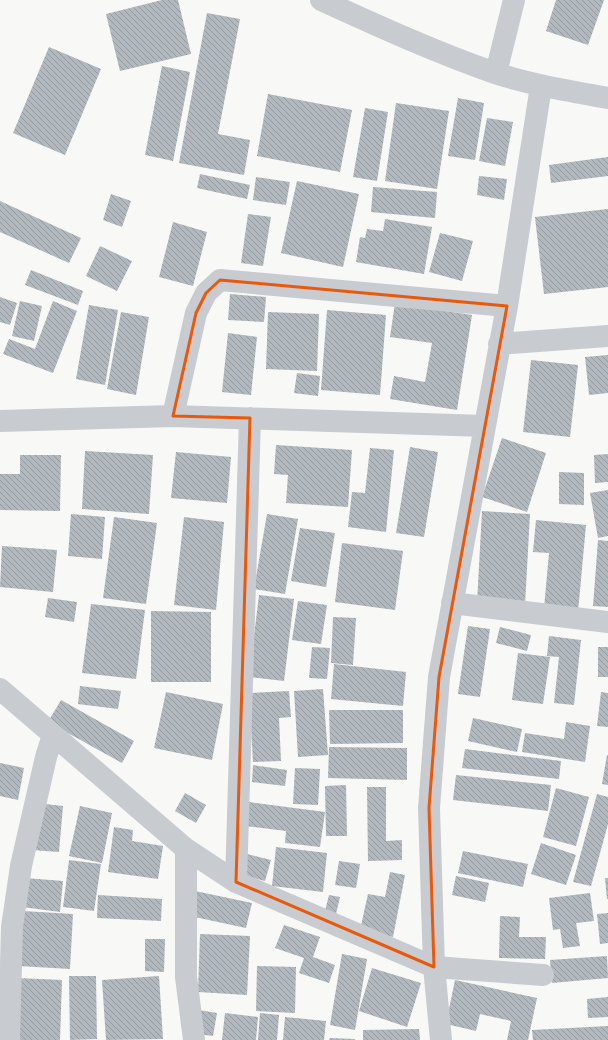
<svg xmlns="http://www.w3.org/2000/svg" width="608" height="1040" font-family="'Fira Sans Condensed',sans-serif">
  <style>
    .building { fill: url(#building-back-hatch) }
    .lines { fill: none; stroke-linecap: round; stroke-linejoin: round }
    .minor { stroke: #c8cbcf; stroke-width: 22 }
    .marked { fill: none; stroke: #e8590c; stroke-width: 3; stroke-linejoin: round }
  </style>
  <defs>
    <pattern id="building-back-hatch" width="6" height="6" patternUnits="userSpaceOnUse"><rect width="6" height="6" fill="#b1b8be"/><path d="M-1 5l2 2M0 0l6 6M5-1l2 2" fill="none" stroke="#949aa0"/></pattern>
  </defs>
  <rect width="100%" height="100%" fill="#f8f8f6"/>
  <path class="building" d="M162 0H178L191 54 120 71 106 14Z
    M556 0H604L588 45 546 31Z
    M207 13 240 19 218 134 250 140 244 175 179 163Z
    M49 47 101 69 65 155 13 133Z
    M162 66 190 72 173 161 145 155Z
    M268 94 352 110 340 172 257 156Z
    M458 98 484 103 475 160 448 156Z
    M396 103 449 111 437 189 385 181Z
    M365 108 388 112 377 181 353 177Z
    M487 118 513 122 505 166 479 161Z
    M608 157V176L551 183 549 165Z
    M200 174 250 185 247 199 197 188Z
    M479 176 507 179 504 200 477 195Z
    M256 177 290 182 286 205 253 200Z
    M297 181 359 194 343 267 281 253Z
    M373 187 437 192 435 218 371 212Z
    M111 194 131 201 122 227 103 220Z
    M0 201 81 238 69 263 0 232Z
    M608 209V287L544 294 535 217Z
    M248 214 271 217 263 266 241 263Z
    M385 219 432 227 424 274 356 262 360 237 365 238 367 229 383 231Z
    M173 222 207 232 193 286 159 277Z
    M440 233 473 241 462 281 429 272Z
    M100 246 132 261 117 291 86 276Z
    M31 270 83 291 78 305 25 285Z
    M230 294 266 297 264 322 228 320Z
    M0 297 17 303 10 325 0 322Z
    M20 301 42 306 34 341 12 336Z
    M53 301 77 311 53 373 3 354 9 339 35 349Z
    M395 303 472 315 457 410 390 399 394 376 425 382 432 343 390 337Z
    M89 305 118 310 105 385 76 379Z
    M327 310 386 315 380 395 321 390Z
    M121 312 149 317 136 395 107 389Z
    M268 312 319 314 317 371 266 369Z
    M228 333 257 337 251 395 222 392Z
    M608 355V393L589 395 585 357Z
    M531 360 578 365 570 437 523 432Z
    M297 373 320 376 318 396 294 393Z
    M502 438 546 453 527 512 482 497Z
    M276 445 352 450 348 507 286 503 288 475 274 474Z
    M410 447 438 452 424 537 396 533Z
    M370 448 394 450 386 532 348 527 352 492 365 493Z
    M85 451 153 455 149 514 82 509Z
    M176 452 231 457 227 503 171 498Z
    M608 454V482L595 483 594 455Z
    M20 455H61L60 511 0 510V474H20Z
    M559 472 584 473V505L559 504Z
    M608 490V536L598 538 590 493Z
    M482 511 530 514 525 605 477 603Z
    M71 514 105 517 102 559 68 556Z
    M267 514 298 519 285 594 254 589Z
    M114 517 157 523 146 604 103 598Z
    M184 517 224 522 216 610 174 605Z
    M536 520 586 525 578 612 544 608 549 553 533 552Z
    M300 528 335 533 326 587 291 581Z
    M598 540 608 541V607L593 606Z
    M342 543 403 551 395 610 335 602Z
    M2 546 57 550 53 592 0 587Z
    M259 595 294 599 284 681 249 677Z
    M48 598 77 602 74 622 45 617Z
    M298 601 327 605 321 644 292 640Z
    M91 604 145 610 136 679 82 673Z
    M151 611 211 612V682H151Z
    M333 617 356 618 353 665 331 663Z
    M468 626 490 629 480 697 458 694Z
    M500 627 531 635 527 651 496 643Z
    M549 636 581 640 574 705 554 703 559 657 547 656Z
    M312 647 330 648 327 679 309 678Z
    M598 647H608V677H598Z
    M518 653 550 657 543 704 512 700Z
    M334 664 406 672 403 706 331 699Z
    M80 686 121 691 118 709 78 704Z
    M323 689 328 755 298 757 294 691Z
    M289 691 291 717 279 718 281 761 253 762 249 693Z
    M166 692 223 704 212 760 154 748Z
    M601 692 608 693V727L597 726Z
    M61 700 134 741 122 763 48 722Z
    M329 710H403V743L330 744Z
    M473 718 522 729 517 752 468 741Z
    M566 722 590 726 585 762 522 752 525 733 564 739Z
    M329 747 407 748V780L328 778Z
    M465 749 561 761 559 779 462 768Z
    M607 755H608V785L602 784Z
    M0 763 24 768 18 800 0 796Z
    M253 765 287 770 285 786 252 782Z
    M295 768 320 769 318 805 293 804Z
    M456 775 551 785 548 811 453 800Z
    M346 785 347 836H326L325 786Z
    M367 787H386V841L402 840V860L368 861Z
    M556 788 589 797 576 846 543 837Z
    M185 793 206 805 196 823 175 811Z
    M597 794 608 797V824L591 886 573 882Z
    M249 802 325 812 320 847 285 843 286 831 245 826Z
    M36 803 63 806 59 852 32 850Z
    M80 806 112 813 102 863 69 856Z
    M114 827 133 830 132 841 163 846 158 879 108 872Z
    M541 843 576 855 566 885 531 874Z
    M276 847 327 853 323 892 272 886Z
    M463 851 528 864 523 887 458 873Z
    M247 854 271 860 265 881 241 875Z
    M69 860 101 864 94 911 63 907Z
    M339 861 360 864 356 888 335 885Z
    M390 872 405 875 393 937 360 930 368 894 385 897Z
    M456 876 489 883 485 902 452 895Z
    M25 878 63 881 60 912 22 907Z
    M605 878H608V899H607Z
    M195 891 252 903 246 928 190 916Z
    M590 893 594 921 576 923 580 946 563 948 560 929 553 930 549 898Z
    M98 895 162 899 161 921 97 918Z
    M329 895 340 897 336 914 325 911Z
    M23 911 73 914 70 969 19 966Z
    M608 913V943L600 944 597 914Z
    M500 916 520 917 519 937H546L545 959 499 958Z
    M284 925 320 937 313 957 335 965 329 983 299 973 304 958 275 948Z
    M200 934 250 936 247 995 198 992Z
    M145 939H165L164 972 145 971Z
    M342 954 367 959 355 1030 330 1025Z
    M607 956 608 978 552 983 550 960Z
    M257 966 296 967 295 1013 256 1011Z
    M372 968 421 983 407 1027 359 1011Z
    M69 976H96L97 1039 70 1040Z
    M159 976 163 1039 106 1040 102 980Z
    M17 978 62 980 60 1040H15Z
    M455 980 537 998 528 1040H507L511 1021 480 1014 476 1031 446 1024Z
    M608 997V1017L588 1018 587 999Z
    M199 1010 217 1013 213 1036 196 1034Z
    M225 1013 258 1017 256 1040H222Z
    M260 1013 279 1015 277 1040H258Z
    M285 1017 326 1021 324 1040H283Z
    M608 1026V1040H533L532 1030Z
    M419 1029 420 1040H363V1030Z
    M330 1038 355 1039V1040H329Z"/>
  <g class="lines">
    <path class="minor" d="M321 0C378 26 435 52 495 73 532 85 570 91 608 98
      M496 73 514 0
      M499 344 608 336
      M173 416 196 313 206 293 220 280 507 306
      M0 421 173 416 485 426
      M452 603 608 622
      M0 689 186 849 236 882 434 967 543 975
      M186 849V977L194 1040
      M236 882 250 418
      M9 1040 12 927 21 866 46 757 53 735
      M441 1040 434 967 429 808 439 677 507 306 541 86"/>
  </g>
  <path class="marked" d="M220 280 507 306 439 677 429 808 434 967 236 882 250 418 173 416 196 313 206 293Z"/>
</svg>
